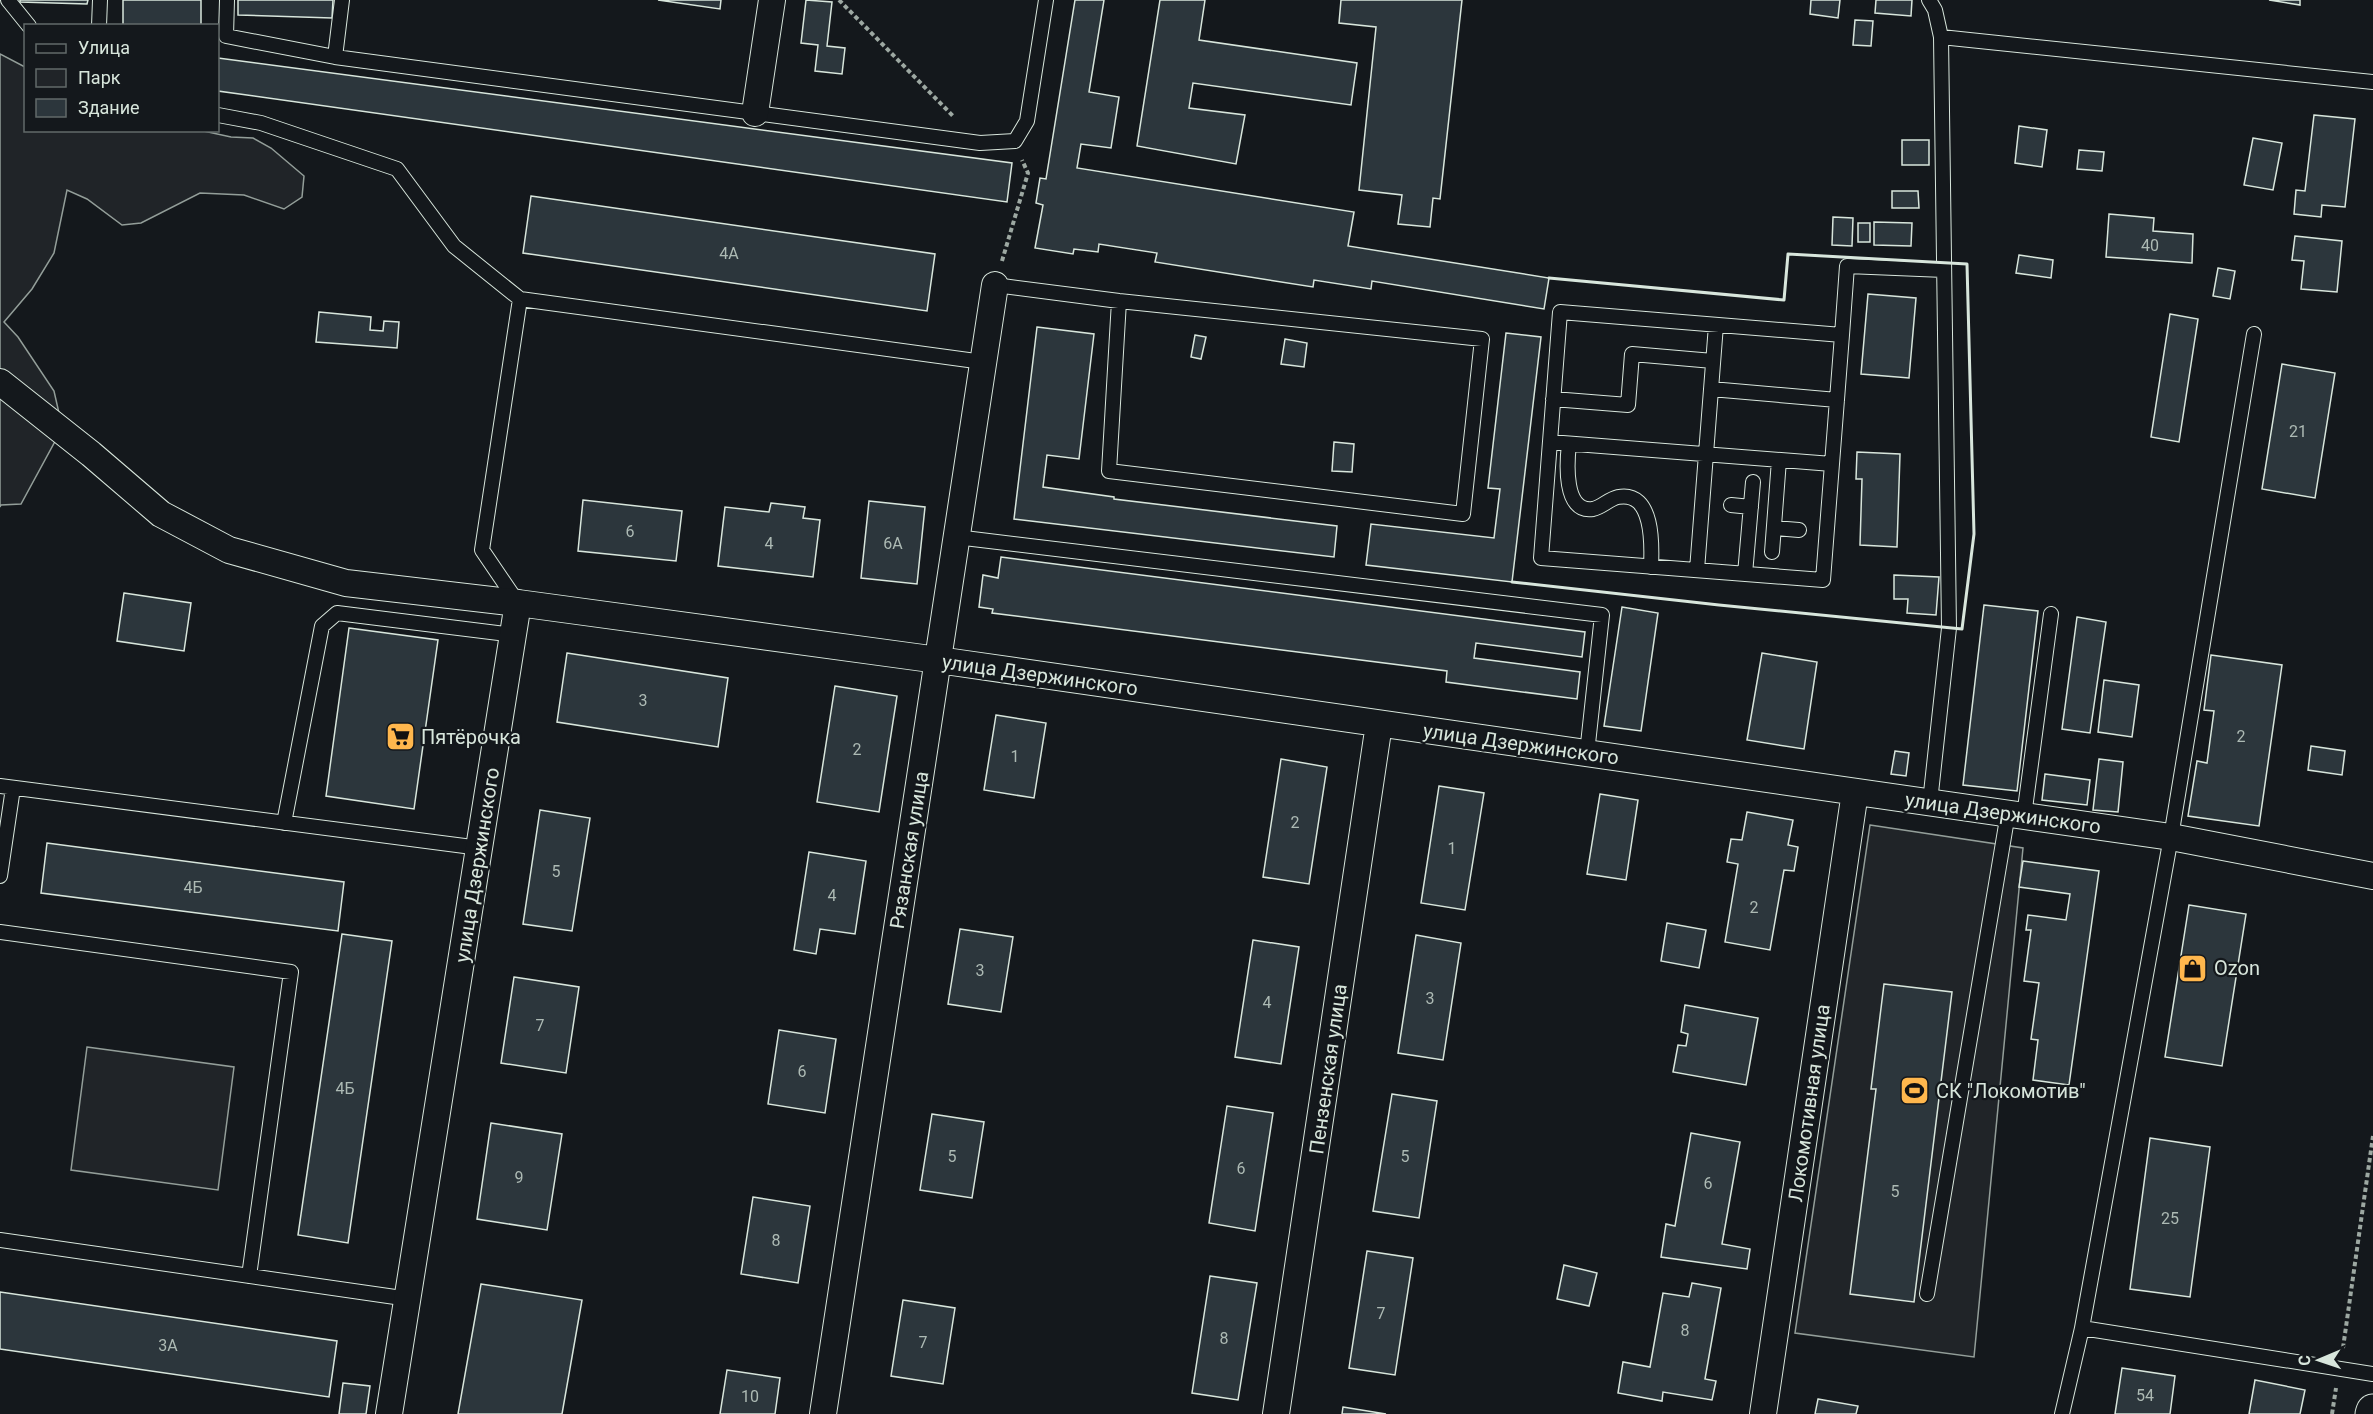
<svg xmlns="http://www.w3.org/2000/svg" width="2373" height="1414" font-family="Roboto,sans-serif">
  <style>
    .green { fill: #202428; stroke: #939e99; stroke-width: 1.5 }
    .building { fill: #2c363c; stroke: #d8e6dc; stroke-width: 1.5 }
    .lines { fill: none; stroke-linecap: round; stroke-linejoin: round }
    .lane-casing { stroke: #d8e6dc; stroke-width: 16 }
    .street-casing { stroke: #d8e6dc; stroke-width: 28 }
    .secondary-casing { stroke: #d8e6dc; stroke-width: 35 }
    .path { stroke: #9da8a2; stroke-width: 4; stroke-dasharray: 4.5 3; stroke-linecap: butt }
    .lane { stroke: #14181c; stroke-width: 14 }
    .street { stroke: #14181c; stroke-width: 26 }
    .secondary { stroke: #14181c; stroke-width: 33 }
    .wall { stroke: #d8e6dc; stroke-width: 3 }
    .labels { text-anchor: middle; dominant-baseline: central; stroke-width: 4.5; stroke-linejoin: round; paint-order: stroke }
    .number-label { font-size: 16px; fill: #adbab4 }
    .street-label { font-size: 20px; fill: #d8e6dc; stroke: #14181c }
    .poi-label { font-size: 20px; fill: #d8e6dc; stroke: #14181c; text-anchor: start }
  </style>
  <rect width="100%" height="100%" fill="#14181c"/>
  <path class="green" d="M0 54 25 67 26 130H199L231 137 253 138 271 148 304 176 302 197 284 209 244 195 200 193 141 223 122 225 87 199 67 190 54 253 32 289 4 322 18 337 54 391 59 413V434L21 504 1 505 0 507Z
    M1870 825 2023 848 1974 1357 1795 1333Z
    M87 1047 234 1067 218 1190 71 1170Z"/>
  <path class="building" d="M20 0H88L87 4 20 2Z
    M123 0H201V26H123Z
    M238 0H333L332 18 238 15Z
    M658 0H721L720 9Z
    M806 0 832 2 827 46 845 48 842 74 815 71 818 45 801 43Z
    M1075 0H1104L1089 92 1119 97 1111 148 1081 144 1077 168 1354 212 1348 246 1549 278 1544 309 1372 281 1371 289 1314 280 1313 287 1155 262 1157 253 1099 244 1098 252 1074 249 1073 254 1035 248 1043 205 1036 203 1040 178 1046 179Z
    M1160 0H1205L1199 40 1357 63 1351 105 1193 83 1189 108 1245 115 1236 164 1137 146Z
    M1341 0H1462L1440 199 1433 198 1430 227 1398 224 1402 195 1359 190 1376 27 1339 23Z
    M1811 0H1840L1838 18 1810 14Z
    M1876 0H1912L1911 16 1875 13Z
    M2269 0H2300V5Z
    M1855 20 1873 21 1871 46 1853 45Z
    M218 58 1012 163 1007 202 218 91Z
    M2314 115 2355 119 2345 207 2322 205 2321 217 2294 214 2296 190 2305 191Z
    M2019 126 2047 130 2042 167 2015 163Z
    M2253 138 2282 143 2273 190 2244 185Z
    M1902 140H1929V165H1902Z
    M2079 150 2104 152 2102 171 2077 169Z
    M1892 191H1918L1919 208H1892Z
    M531 196 935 254 927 311 523 253Z
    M2109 214 2154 218 2153 231 2193 234 2192 263 2106 257Z
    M1833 217 1853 218 1852 246 1832 245Z
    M1874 222 1912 223 1911 246 1874 245Z
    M1858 223H1870V242H1858Z
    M2295 236 2342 241 2337 292 2301 289 2304 261 2292 260Z
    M2019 255 2053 260 2051 278 2016 273Z
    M2218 268 2235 271 2230 299 2213 296Z
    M1868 294 1916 298 1909 378 1861 374Z
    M319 312 371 317 370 330 383 331 384 321 399 322 397 348 316 342Z
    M2170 314 2198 319 2179 442 2151 437Z
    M1037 327 1094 334 1079 459 1047 455 1043 487 1114 497V499L1337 526 1334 557 1014 519Z
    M1506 333 1541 337 1512 582 1366 565 1371 524 1494 538 1500 489 1488 488Z
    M1195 335 1206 337 1201 359 1191 357Z
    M1285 339 1307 343 1304 367 1281 364Z
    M2282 364 2335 373 2315 498 2262 489Z
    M1334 442 1354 444 1352 472 1332 471Z
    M1857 452 1900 454 1897 547 1860 545 1862 479H1856Z
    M583 500 682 511 676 561 578 551Z
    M869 501 925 507 917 584 861 578Z
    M771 503 805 507 803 518 820 520 813 577 718 566 725 507 769 512Z
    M1001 557 1585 632 1582 657 1476 643 1474 658 1580 672 1577 699 1446 682 1447 671 992 613 993 609 979 607 983 575 998 578Z
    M1894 575 1939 577 1936 615 1907 613 1908 599H1894Z
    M124 593 191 603 184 651 117 641Z
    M1984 605 2038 611 2017 791 1963 785Z
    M1622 607 1658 613 1641 731 1604 726Z
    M2077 617 2106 622 2090 733 2062 729Z
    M349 628 438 640 414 809 326 796Z
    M567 653 728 678 718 747 557 722Z
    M1762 653 1817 662 1804 749 1747 740Z
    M2211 655 2282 665 2259 826 2188 816 2197 761 2207 763 2214 711 2204 710Z
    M2104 680 2139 685 2132 737 2098 732Z
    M835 686 897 696 879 812 817 802Z
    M996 715 1046 723 1034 798 984 790Z
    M2311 746 2345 751 2342 775 2308 770Z
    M1895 751 1909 753 1906 776 1891 774Z
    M1281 759 1327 767 1309 884 1263 877Z
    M2099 759 2123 762 2118 812 2093 810Z
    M2045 774 2090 780 2087 805 2042 800Z
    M1439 786 1484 793 1465 910 1421 903Z
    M1600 794 1638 800 1626 880 1587 874Z
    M540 810 590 818 572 931 523 924Z
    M1747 812 1793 820 1788 845 1798 847 1794 871 1784 870 1770 950 1725 942 1738 864 1727 862 1731 839 1742 840Z
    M47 843 344 882 338 931 41 893Z
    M809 852 866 861 855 934 820 929 816 954 794 950Z
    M2023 861 2099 871 2069 1085 2033 1080 2038 1040 2031 1039 2039 983 2024 981 2031 930H2026L2028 915 2066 920 2070 894 2019 887Z
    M2189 905 2246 914 2222 1066 2165 1057Z
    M1667 923 1706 930 1699 968 1661 961Z
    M960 929 1013 937 1001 1012 948 1004Z
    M342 934 392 941 348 1243 298 1235Z
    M1416 935 1461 943 1443 1060 1398 1053Z
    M1253 940 1299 947 1281 1064 1235 1057Z
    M514 977 579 987 566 1073 501 1063Z
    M1884 984 1952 992 1914 1302 1850 1294 1876 1089H1871Z
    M1685 1005 1758 1018 1746 1085 1673 1072 1678 1045 1686 1046 1688 1034 1681 1032Z
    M779 1030 836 1039 825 1113 768 1104Z
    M1392 1094 1437 1101 1419 1218 1373 1211Z
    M1227 1106 1273 1113 1255 1231 1209 1223Z
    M932 1114 984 1122 972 1198 920 1190Z
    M491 1123 562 1134 547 1230 477 1219Z
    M1691 1133 1740 1142 1722 1244 1750 1249 1747 1269 1661 1257 1666 1224 1675 1226Z
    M2150 1138 2210 1147 2190 1297 2130 1289Z
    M753 1197 810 1206 798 1283 741 1274Z
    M1367 1251 1413 1258 1395 1375 1349 1368Z
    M1564 1265 1597 1273 1589 1306 1557 1299Z
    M1210 1276 1257 1283 1238 1400 1192 1393Z
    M1692 1283 1721 1288 1705 1379 1716 1381 1712 1400 1663 1392 1662 1401 1618 1393 1623 1362 1650 1367 1663 1293 1689 1297Z
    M481 1284 582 1300 562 1414H458Z
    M0 1292 337 1341 329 1397 0 1349Z
    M903 1300 955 1308 943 1384 891 1376Z
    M2122 1368 2175 1376 2170 1414H2115Z
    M727 1370 780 1378 775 1414H720Z
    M2255 1380 2305 1390 2300 1414H2249Z
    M343 1383 370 1386 366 1414H339Z
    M1818 1399 1858 1406 1856 1414H1815Z
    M1343 1407 1386 1414H1342Z"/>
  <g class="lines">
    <defs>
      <path id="lane" d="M8 0 29 26
        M227 0 226 36 335 57
        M342 0 335 57 980 143 1015 141 1027 121 1046 0
        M1929 0 1935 10 1941 37
        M99 26 100 0
        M218 115 261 123 397 169 454 246 520 299 482 550 518 603
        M995 285 1119 301 1482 339 1463 514 1109 471 1119 301
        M520 299 983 362
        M1560 312 1842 335 1823 580 1541 558Z
        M1842 335 1847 266 1944 270
        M1711 389 1837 400
        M1553 399 1628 405 1632 354 1713 361
        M1550 442 1832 464
        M1569 444C1567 461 1563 514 1593 509 1602 507 1609 499 1618 497 1654 490 1652 546 1651 567
        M1731 505 1751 507
        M1774 528 1799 530
        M956 537 1602 615 1587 753
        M1772 552 1779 460
        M1697 570 1716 325
        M1745 574 1753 482
        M0 786 480 848
        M1930 802 1949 628 1941 37 2373 82
        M2024 816 2051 614
        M284 823 322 626 337 613 514 635
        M0 876 13 788
        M0 932 291 972 249 1276
        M0 1240 409 1299
        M1927 1294 2008 813
        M2082 1328 2171 837 2254 334
        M2062 1414 2082 1328 2373 1374"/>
      <path id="street" d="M755 113 772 0
        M0 382 91 454 161 514 229 550 346 583 518 603
        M389 1414 518 603 938 660 2171 837 2373 876
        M823 1414 995 285
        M1276 1414 1379 724
        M1763 1414 1855 792"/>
      <path id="secondary" d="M2372 1414 2373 1411"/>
    </defs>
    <use href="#lane" class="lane-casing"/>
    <use href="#street" class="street-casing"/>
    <use href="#secondary" class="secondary-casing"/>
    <path class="path" d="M839 0 954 117
      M1002 261 1028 173 1022 160
      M2343 1348 2373 1136
      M2332 1414 2336 1388"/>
    <use href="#lane" class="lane"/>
    <use href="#street" class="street"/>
    <use href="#secondary" class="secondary"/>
    <path class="wall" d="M1512 582 1719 605 1962 629 1974 534 1967 264 1788 254 1784 300 1549 278"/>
  </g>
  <defs>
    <symbol id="supermarket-square" viewBox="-11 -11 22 22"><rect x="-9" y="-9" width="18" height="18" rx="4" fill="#ffb74d" stroke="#14181c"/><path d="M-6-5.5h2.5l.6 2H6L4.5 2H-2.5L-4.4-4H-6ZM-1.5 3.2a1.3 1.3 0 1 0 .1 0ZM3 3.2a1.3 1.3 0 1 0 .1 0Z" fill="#111"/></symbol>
    <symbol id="shop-square" viewBox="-11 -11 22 22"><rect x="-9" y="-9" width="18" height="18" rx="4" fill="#ffb74d" stroke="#14181c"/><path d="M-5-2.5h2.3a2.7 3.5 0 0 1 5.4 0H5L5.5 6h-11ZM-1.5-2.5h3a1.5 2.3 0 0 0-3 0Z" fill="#111"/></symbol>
    <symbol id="stadium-square" viewBox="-11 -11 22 22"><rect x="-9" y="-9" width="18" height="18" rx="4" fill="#ffb74d" stroke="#14181c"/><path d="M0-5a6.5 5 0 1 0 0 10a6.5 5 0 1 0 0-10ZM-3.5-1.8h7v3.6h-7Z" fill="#111"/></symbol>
  </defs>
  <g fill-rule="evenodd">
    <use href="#supermarket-square" x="384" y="720" width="33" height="33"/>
    <use href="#shop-square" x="2176" y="952" width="33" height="33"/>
    <use href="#stadium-square" x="1898" y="1074" width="33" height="33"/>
  </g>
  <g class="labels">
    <g class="number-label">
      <text x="2150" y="245">40</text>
      <text x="729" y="253">4А</text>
      <text x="2298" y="431">21</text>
      <text x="630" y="531">6</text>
      <text x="769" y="543">4</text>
      <text x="893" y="543">6А</text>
      <text x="643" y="700">3</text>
      <text x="2241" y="736">2</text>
      <text x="857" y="749">2</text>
      <text x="1015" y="756">1</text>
      <text x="1295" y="822">2</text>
      <text x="1452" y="848">1</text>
      <text x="556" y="871">5</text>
      <text x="193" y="887">4Б</text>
      <text x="832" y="895">4</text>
      <text x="1754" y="907">2</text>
      <text x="980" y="970">3</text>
      <text x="1430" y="998">3</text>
      <text x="1267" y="1002">4</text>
      <text x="540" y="1025">7</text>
      <text x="802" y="1071">6</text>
      <text x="345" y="1088">4Б</text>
      <text x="952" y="1156">5</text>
      <text x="1405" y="1156">5</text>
      <text x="1241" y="1168">6</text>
      <text x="519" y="1177">9</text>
      <text x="1708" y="1183">6</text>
      <text x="1895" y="1191">5</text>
      <text x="2170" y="1218">25</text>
      <text x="776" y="1240">8</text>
      <text x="1381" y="1313">7</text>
      <text x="1685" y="1330">8</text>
      <text x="1224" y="1338">8</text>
      <text x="923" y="1342">7</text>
      <text x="168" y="1345">3А</text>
      <text x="2145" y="1395">54</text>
      <text x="750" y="1396">10</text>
    </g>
    <g class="street-label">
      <text transform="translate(1040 675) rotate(8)">улица Дзержинского</text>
      <text transform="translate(1521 744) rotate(8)">улица Дзержинского</text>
      <text transform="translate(2003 813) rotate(8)">улица Дзержинского</text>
      <text transform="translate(909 850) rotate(-81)">Рязанская улица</text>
      <text transform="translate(477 865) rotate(-81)">улица Дзержинского</text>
      <text transform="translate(1328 1069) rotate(-82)">Пензенская улица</text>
      <text transform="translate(1809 1103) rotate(-82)">Локомотивная улица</text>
    </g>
    <g class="poi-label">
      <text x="421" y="737">Пятёрочка</text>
      <text x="2214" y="968">Ozon</text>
      <text x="1936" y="1091">СК "Локомотив"</text>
    </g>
  </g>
  <rect x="24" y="24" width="195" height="108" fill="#14181c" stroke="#626a69" stroke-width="1.5"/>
  <rect x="36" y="44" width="30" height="9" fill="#14181c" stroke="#626a69" stroke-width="1.5"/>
  <text x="78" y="54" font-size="18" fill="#d8e6dc">Улица</text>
  <rect x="36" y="69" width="30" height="18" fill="#202428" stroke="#626a69" stroke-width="1.5"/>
  <text x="78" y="84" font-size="18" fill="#d8e6dc">Парк</text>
  <rect x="36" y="99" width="30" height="18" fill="#2c363c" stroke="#626a69" stroke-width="1.5"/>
  <text x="78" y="114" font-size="18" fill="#d8e6dc">Здание</text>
  <g transform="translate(2319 1360) rotate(268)" stroke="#14181c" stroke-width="4.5" paint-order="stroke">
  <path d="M0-4.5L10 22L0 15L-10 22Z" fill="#d8e6dc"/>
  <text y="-9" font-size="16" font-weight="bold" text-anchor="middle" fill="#d8e6dc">С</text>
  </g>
</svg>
